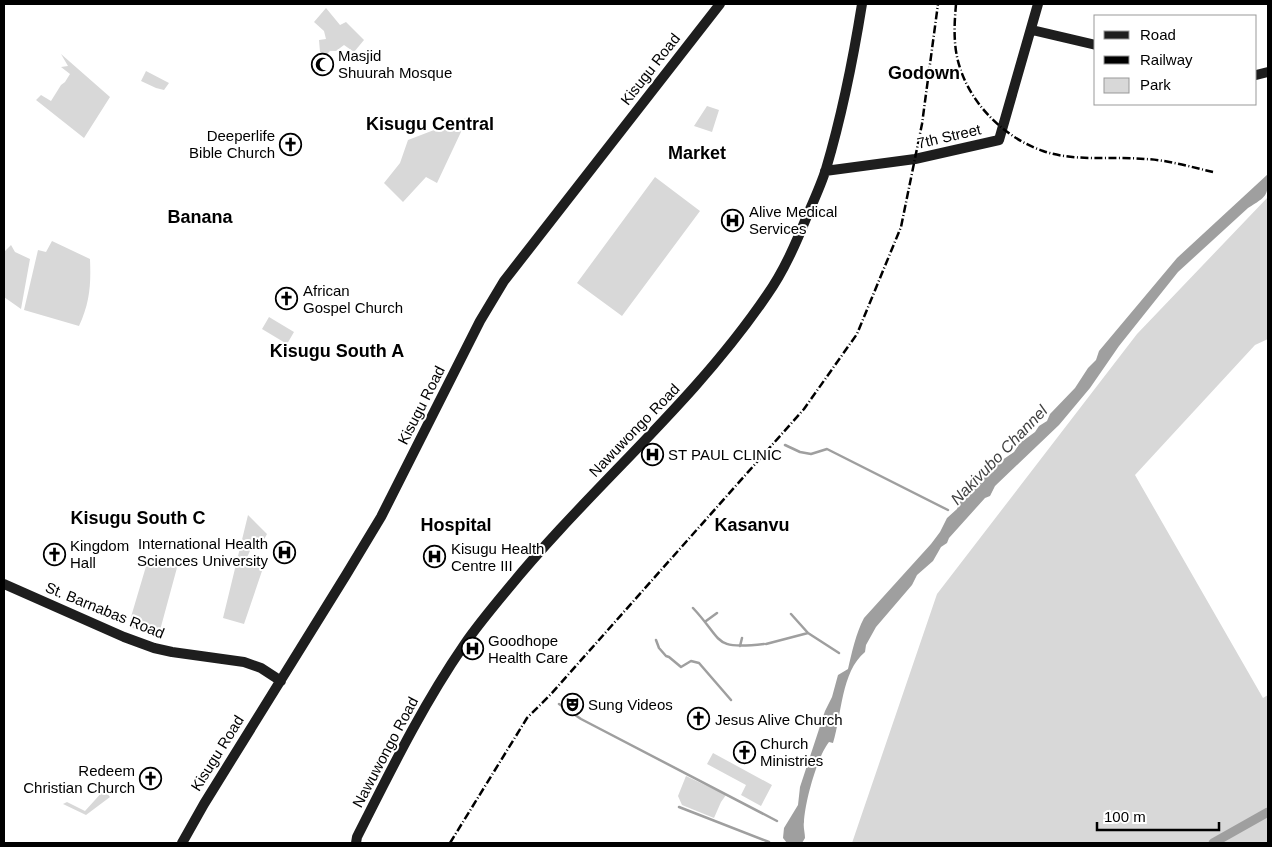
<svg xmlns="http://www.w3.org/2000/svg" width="1272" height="847" font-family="Helvetica,sans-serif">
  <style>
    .green { fill: #d8d8d8 }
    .water { fill: #9f9f9f }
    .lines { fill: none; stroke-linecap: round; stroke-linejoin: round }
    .stream { stroke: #9f9f9f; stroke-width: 2.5 }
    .canal { stroke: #9f9f9f; stroke-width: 9 }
    .secondary { stroke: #1e1e1e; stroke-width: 10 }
    .rail { stroke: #000; stroke-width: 2.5; stroke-dasharray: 8 2.5 1 2.5; stroke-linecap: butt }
    .labels { text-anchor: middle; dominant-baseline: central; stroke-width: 4; stroke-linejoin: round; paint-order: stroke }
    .poi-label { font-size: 15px; fill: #000; stroke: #fff; text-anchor: start }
    .street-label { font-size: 15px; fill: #000; stroke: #fff }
    .water-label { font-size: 16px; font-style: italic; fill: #404040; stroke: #fff }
    .quarter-label { font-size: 18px; font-weight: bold; fill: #000; stroke: #fff }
  </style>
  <rect width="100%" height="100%" fill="#fff"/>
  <path class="green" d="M326 8 340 25 346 22 364 40 354 52 344 45 336 51H330L325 56 320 52 319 40 326 39 324 31 314 22Z
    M61 54 110 97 84 138 36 100 41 95 51 101 61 85 65 82 70 74 61 67 68 66Z
    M146 71 169 83 164 90 156 88 141 81Z
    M707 106 719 110 712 132 694 126Z
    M468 117 437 183 426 177 403 202 384 183 400 163 408 140Z
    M655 177 700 211 622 316 577 283Z
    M1268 197V339L1255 345 1135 475 1263 698 1268 695V843H852L937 594 1137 334Z
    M52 241 90 259C91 285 90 302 79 326L24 310 38 250 46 252Z
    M11 245 15 252 30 259 21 309 4 297V252Z
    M269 317 294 332 287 344 262 329Z
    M248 515 267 534 261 545 253 544 245 562 263 568 244 624 223 618Z
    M147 563 178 564 159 634 128 627Z
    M713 753 772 785 761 806 741 795 746 785 707 764Z
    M686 776 726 795 721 802 714 818 682 805 678 796Z
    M104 790 110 797 86 815 63 804 67 802 85 811Z"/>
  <path class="water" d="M1268 174C1268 197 1267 196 1248 208L1178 272 1119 346 1090 388 1059 425 995 486 990 496 985 498 949 538 947 543 941 547 933 561 917 575 912 585 876 627 866 645 865 652C841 672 842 714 833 743L829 742C817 757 805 802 804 822 803 827 805 833 805 838L802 843H787L783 838 784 828 798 805 800 787 825 711 832 697 838 675 848 669C852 652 856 633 864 618L931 544 940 532 947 518 957 509 961 499 967 495 970 489 995 465 1014 452 1020 443 1035 432 1039 426 1047 421 1050 414 1075 388 1088 368 1096 360 1099 351 1177 258Z"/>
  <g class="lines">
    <path class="stream" d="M785 445 800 452 811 454 827 449 948 510
      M693 608C724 641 712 650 764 644
      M791 614 808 633
      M706 621 717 613
      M656 640 659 648 666 656 669 657 681 667 691 661 699 663 731 700
      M766 644 808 633 839 653
      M740 646 742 638
      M559 704 581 719 777 821
      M679 807 769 842"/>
    <path class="canal" d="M1213 843 1268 812"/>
    <path class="secondary" d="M1032 30 1096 45
      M1256 75 1268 72
      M825 171 915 159 999 140 1038 4
      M4 584 124 637 154 648 172 652 244 662 261 668 281 681
      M182 843 204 804 346 575 381 517 480 321 504 281 720 4
      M356 843 357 837C390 772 422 706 464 645 477 626 492 608 507 590 590 488 693 404 767 295 784 271 796 243 807 216 814 200 821 185 826 169 842 115 853 60 862 4"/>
    <path class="rail" d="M956 4C955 16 954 29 955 42 958 91 997 135 1043 151 1075 162 1112 156 1145 159 1168 160 1191 167 1213 172
      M450 843 527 718 551 694 804 409 857 334 901 227 922 124 938 4"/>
  </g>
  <defs>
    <symbol id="mosque-ring" viewBox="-11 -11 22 22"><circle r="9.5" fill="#fff" stroke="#000" stroke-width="1.5"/><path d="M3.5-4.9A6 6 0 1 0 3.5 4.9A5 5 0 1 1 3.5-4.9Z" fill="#000"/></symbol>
    <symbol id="church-ring" viewBox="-11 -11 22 22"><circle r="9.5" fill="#fff" stroke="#000" stroke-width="1.5"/><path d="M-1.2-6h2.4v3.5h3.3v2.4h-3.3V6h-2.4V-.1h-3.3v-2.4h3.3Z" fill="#000"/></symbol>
    <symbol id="hospital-ring" viewBox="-11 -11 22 22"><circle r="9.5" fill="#fff" stroke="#000" stroke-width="1.5"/><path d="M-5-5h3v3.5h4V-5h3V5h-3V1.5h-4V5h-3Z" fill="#000"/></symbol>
    <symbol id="theatre-ring" viewBox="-11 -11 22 22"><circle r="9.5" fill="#fff" stroke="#000" stroke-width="1.5"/><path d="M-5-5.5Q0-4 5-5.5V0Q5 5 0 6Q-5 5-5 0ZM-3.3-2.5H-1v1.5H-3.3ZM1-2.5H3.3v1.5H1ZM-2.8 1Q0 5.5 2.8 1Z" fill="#000"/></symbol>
  </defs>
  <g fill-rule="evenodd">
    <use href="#mosque-ring" x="310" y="52" width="25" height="25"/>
    <use href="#church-ring" x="278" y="132" width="25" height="25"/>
    <use href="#hospital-ring" x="720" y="208" width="25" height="25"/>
    <use href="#church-ring" x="274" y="286" width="25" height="25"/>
    <use href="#hospital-ring" x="640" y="442" width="25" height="25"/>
    <use href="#hospital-ring" x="272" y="540" width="25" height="25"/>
    <use href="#church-ring" x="42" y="542" width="25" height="25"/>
    <use href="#hospital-ring" x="422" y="544" width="25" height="25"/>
    <use href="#hospital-ring" x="460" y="636" width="25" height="25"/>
    <use href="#theatre-ring" x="560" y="692" width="25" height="25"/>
    <use href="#church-ring" x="686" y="706" width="25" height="25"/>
    <use href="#church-ring" x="732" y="740" width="25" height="25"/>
    <use href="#church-ring" x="138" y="766" width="25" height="25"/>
  </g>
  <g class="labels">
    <g class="poi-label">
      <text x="338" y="55">Masjid<tspan x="338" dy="17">Shuurah Mosque</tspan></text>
      <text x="275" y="135" text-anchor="end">Deeperlife<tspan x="275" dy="17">Bible Church</tspan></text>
      <text x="749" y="211">Alive Medical<tspan x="749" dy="17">Services</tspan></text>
      <text x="303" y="290">African<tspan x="303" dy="17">Gospel Church</tspan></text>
      <text x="668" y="454">ST PAUL CLINIC</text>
      <text x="268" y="543" text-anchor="end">International Health<tspan x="268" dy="17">Sciences University</tspan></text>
      <text x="70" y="545">Kingdom<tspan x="70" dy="17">Hall</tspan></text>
      <text x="451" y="548">Kisugu Health<tspan x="451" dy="17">Centre III</tspan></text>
      <text x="488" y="640">Goodhope<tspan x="488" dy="17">Health Care</tspan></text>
      <text x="588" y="704">Sung Videos</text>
      <text x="715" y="719">Jesus Alive Church</text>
      <text x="760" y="743">Church<tspan x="760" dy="17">Ministries</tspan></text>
      <text x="135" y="770" text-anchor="end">Redeem<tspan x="135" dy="17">Christian Church</tspan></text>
    </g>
    <g class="street-label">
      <text transform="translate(650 69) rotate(-52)">Kisugu Road</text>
      <text transform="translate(949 136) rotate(-13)">7th Street</text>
      <text transform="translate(421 405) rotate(-63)">Kisugu Road</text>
      <text transform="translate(634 430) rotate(-46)">Nawuwongo Road</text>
      <text transform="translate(105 610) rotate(22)">St. Barnabas Road</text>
      <text transform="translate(385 752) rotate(-62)">Nawuwongo Road</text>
      <text transform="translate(217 753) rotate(-58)">Kisugu Road</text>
    </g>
    <g class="water-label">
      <text transform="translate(999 455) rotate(-46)">Nakivubo Channel</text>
    </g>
    <g class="quarter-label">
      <text x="924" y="73">Godown</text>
      <text x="430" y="124">Kisugu Central</text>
      <text x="697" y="153">Market</text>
      <text x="200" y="217">Banana</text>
      <text x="337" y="351">Kisugu South A</text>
      <text x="138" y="518">Kisugu South C</text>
      <text x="456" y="525">Hospital</text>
      <text x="752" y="525">Kasanvu</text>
    </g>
  </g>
  <rect width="1272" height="847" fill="none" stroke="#000000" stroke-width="10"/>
  <rect x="1094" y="15" width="162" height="90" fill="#ffffff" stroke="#999999"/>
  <rect x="1104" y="31" width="25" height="8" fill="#1e1e1e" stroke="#999999"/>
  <text x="1140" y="40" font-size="15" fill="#000000">Road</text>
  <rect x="1104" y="56" width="25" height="8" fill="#000000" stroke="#999999"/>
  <text x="1140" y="65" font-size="15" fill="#000000">Railway</text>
  <rect x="1104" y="78" width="25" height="15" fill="#d8d8d8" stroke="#999999"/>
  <text x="1140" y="90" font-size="15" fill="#000000">Park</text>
  <path d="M1097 822v8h122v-8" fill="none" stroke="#000000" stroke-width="2.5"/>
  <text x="1104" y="822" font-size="15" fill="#000000" stroke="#ffffff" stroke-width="4" paint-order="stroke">100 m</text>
</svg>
